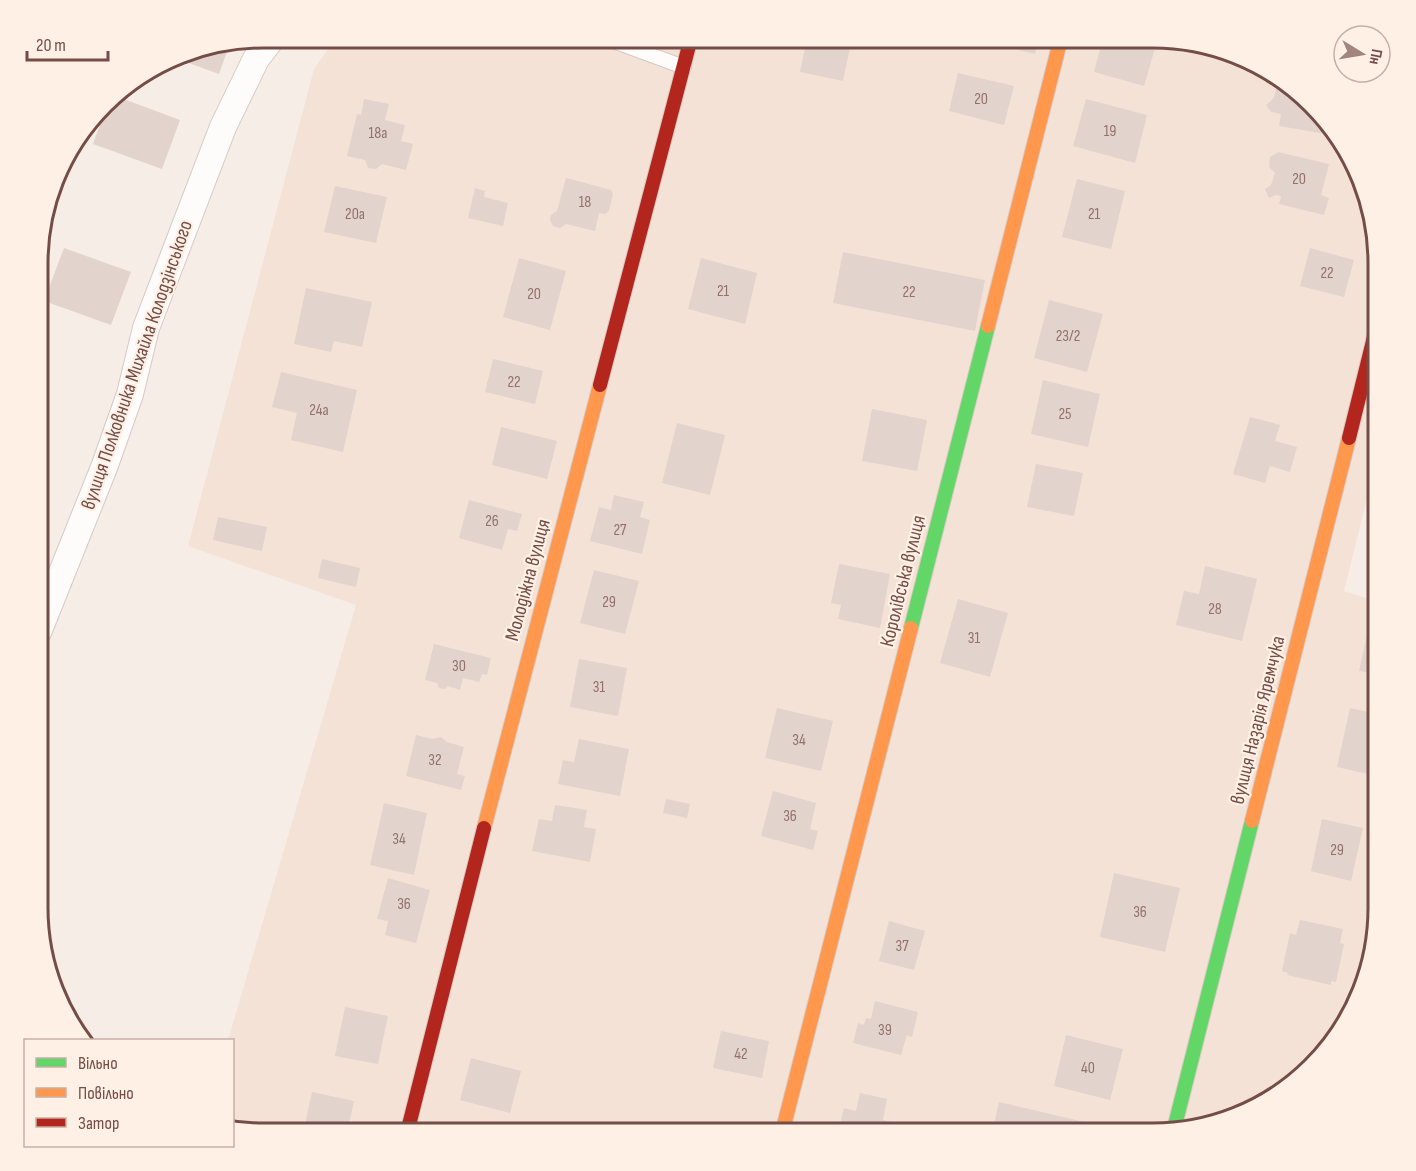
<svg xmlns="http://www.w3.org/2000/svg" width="1416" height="1171" font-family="'Sofia Sans Condensed',sans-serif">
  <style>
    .residential { fill: #f4e2d7 }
    .building { fill: #e3d3cd }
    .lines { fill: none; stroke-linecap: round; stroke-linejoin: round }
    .lane-casing { stroke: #d7c9c4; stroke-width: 16 }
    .street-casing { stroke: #d7c9c4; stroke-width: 28 }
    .fast-casing { stroke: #d7c8c2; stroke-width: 16 }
    .slow-casing { stroke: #d7c8c2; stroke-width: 16 }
    .jam-casing { stroke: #d7c8c2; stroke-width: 16 }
    .lane { stroke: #fefcfb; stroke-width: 14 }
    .street { stroke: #fefcfb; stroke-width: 26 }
    .fast { stroke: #63d668; stroke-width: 14 }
    .slow { stroke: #ff974d; stroke-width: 14 }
    .jam { stroke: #b3261e; stroke-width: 14 }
    .labels { text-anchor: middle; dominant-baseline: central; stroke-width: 4.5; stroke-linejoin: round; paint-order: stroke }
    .number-label { font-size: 16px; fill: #92716a }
    .street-label { font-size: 20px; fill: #744d46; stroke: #fff0e6 }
    .rim { fill: none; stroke: #744d46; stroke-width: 3 }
  </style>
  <rect width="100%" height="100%" fill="#f6ede6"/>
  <path class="residential" d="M336 38H1167L1240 55 1312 103 1361 176 1378 263V454L1344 591 1378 602V923L1361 995 1313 1067 1240 1116 1153 1133H249L233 1129 232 1040H228L356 605 188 546 314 69Z"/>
  <path class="building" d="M807 38H852L843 81 800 72Z
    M972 38H1039L1035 54Z
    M1103 38H1158L1144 86 1094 72Z
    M230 43 219 74 175 58 190 50Z
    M958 73 1014 86 1004 125 949 111Z
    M1272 77 1312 103 1328 126 1326 134 1279 126 1281 114 1271 112 1266 105 1274 98 1277 84 1271 83Z
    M113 95 180 120 162 169 93 144 109 100Z
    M364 99 389 104 385 120 405 125 401 141 413 144 406 170 382 164 376 169 368 168 365 160 347 156 357 114 361 115Z
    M1086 99 1147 115 1135 163 1073 146Z
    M1278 152 1329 164 1321 195 1329 198 1324 215 1279 204 1281 197 1280 196 1276 195 1269 198 1265 189 1271 185 1275 173 1269 167 1270 157Z
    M566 178 611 190 613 194 609 211 605 214 599 213 595 231 566 224 560 228 553 226 550 220 551 215 557 211Z
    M1077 179 1125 191 1111 249 1062 237Z
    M335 186 387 197 376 243 324 232Z
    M475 188 485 191 484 197 508 203 503 226 468 218Z
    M64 248 131 272 111 325 44 301Z
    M1310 248 1354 260 1344 297 1300 286Z
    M843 252 985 280 975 331 833 303Z
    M519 258 566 271 550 330 503 317Z
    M701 258 757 273 745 324 688 309Z
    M306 288 372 302 362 347 334 341 331 352 294 344Z
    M1049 300 1103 314 1087 372 1034 358Z
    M493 359 543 371 535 404 485 392Z
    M281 372 357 390 343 452 291 440 297 413 272 407Z
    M1043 380 1100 394 1088 447 1031 434Z
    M872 409 927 420 917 471 862 461Z
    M1250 417 1280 425 1275 441 1297 447 1290 472 1270 466 1265 483 1233 474Z
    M677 423 725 435 710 495 662 483Z
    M501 427 557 441 547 479 492 465Z
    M1036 464 1083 473 1074 516 1027 507Z
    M614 495 644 502 640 517 650 520 642 554 590 541 599 507 611 510Z
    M469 500 522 514 517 531 508 529 502 550 459 538Z
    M218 517 267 527 262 551 213 540Z
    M322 559 360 568 356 587 318 578Z
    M839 564 890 574 880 628 838 619 841 605 831 603Z
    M1205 566 1257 579 1242 641 1176 625 1184 591 1199 594Z
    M594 570 639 581 625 634 580 623Z
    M958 599 1008 613 990 677 940 663Z
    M1370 622 1378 624V684L1374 683 1376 674 1359 671Z
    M434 644 491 658 487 675 482 674 479 682 463 678 460 690 448 686 445 689 439 688 437 683 425 680Z
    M579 659 627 668 618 716 570 707Z
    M777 708 833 721 821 771 765 758Z
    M1350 708 1378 714 1377 776 1337 767Z
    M416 735 432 739 441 737 447 742 464 747 457 774 465 776 461 790 406 776Z
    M579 739 629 749 620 796 558 784 563 760 574 762Z
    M773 791 816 803 810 829 818 831 813 850 761 836Z
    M666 799 690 804 687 818 663 813Z
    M384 803 427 813 414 875 370 865Z
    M555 805 587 810 584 827 596 829 590 862 532 851 539 819 552 821Z
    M1322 819 1363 828 1351 881 1311 871Z
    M1114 873 1180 888 1165 952 1100 937Z
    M388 878 430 890 416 943 385 935 388 921 377 919Z
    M1300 920 1343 929 1340 943 1344 944 1336 982 1331 981V985L1287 975 1288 973 1282 971 1290 933 1296 935Z
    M889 921 925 931 914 970 879 961Z
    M875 1001 918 1012 912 1037 907 1035 901 1055 853 1043 858 1023 864 1025 866 1018 871 1019Z
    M345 1007 388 1016 378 1064 335 1056Z
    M721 1031 769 1041 762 1078 713 1068Z
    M1066 1035 1123 1049 1110 1100 1054 1086Z
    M471 1058 521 1071 510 1113 460 1100Z
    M312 1092 354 1101 347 1133H303Z
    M860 1093 887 1099 883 1120 897 1123 894 1133H838L844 1108 856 1111Z
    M999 1102 1119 1130 1118 1133H992Z
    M696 1128 714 1132V1133H695Z"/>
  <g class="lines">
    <defs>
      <path id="lane" d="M605 38 684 67"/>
      <path id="street" d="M39 630 105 465 130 394 146 328 223 127 256 59 272 38"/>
      <path id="fast" d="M911 628 988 326
        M1174 1129 1252 821"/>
      <path id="slow" d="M988 326 1061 38
        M1252 821 1349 438
        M484 828 600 385
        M782 1133 911 628"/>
      <path id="jam" d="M600 385 691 38
        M1349 438 1378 321
        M407 1133 484 828"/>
    </defs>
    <use href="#lane" class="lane-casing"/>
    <use href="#street" class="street-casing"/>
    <use href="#fast" class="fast-casing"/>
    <use href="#slow" class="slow-casing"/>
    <use href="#jam" class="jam-casing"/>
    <use href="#lane" class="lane"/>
    <use href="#street" class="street"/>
    <use href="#fast" class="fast"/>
    <use href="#slow" class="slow"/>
    <use href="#jam" class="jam"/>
  </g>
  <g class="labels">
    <g class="number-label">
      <text x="981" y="99">20</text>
      <text x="1110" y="131">19</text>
      <text x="378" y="133">18а</text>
      <text x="1299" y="179">20</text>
      <text x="585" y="202">18</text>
      <text x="355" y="214">20а</text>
      <text x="1094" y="214">21</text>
      <text x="1327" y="273">22</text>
      <text x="723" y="291">21</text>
      <text x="909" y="292">22</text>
      <text x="534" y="294">20</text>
      <text x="1068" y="336">23/2</text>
      <text x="514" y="382">22</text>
      <text x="319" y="410">24а</text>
      <text x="1065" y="414">25</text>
      <text x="492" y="521">26</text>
      <text x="620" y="530">27</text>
      <text x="609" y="602">29</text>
      <text x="1215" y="609">28</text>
      <text x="974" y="638">31</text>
      <text x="459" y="666">30</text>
      <text x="599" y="687">31</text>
      <text x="799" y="740">34</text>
      <text x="435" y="760">32</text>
      <text x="790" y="816">36</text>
      <text x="399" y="839">34</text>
      <text x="1337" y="850">29</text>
      <text x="404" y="904">36</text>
      <text x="1140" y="912">36</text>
      <text x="902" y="946">37</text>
      <text x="885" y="1030">39</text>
      <text x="741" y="1054">42</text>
      <text x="1088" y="1068">40</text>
    </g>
    <g class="street-label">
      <text transform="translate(137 365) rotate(-71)">вулиця Полковника Михайла Колодзінського</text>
      <text transform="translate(528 580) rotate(-75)">Молодіжна вулиця</text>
      <text transform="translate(903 581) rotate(-76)">Королівська вулиця</text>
      <text transform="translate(1258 720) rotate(-76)">вулиця Назарія Яремчука</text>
    </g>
  </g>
  <path d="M0 0H1416V1171H0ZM263 48H1153A215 215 0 0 1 1368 263V908A215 215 0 0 1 1153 1123H263A215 215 0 0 1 48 908V263A215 215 0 0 1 263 48Z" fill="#fff0e6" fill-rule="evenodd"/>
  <path class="rim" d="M263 48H1153A215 215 0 0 1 1368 263V908A215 215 0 0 1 1153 1123H263A215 215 0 0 1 48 908V263A215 215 0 0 1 263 48Z"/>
  <rect x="24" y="1039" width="210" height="108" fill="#fff0e6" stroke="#c7afa6" stroke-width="1.5"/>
  <rect x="36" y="1058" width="30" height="9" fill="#63d668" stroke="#c7afa6" stroke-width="1.5"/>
  <text x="78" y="1069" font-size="18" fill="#744d46">Вільно</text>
  <rect x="36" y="1088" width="30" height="9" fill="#ff974d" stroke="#c7afa6" stroke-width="1.5"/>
  <text x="78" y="1099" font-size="18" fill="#744d46">Повільно</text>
  <rect x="36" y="1118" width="30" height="9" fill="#b3261e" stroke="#c7afa6" stroke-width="1.5"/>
  <text x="78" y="1129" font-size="18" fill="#744d46">Затор</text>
  <g transform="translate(1362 54) rotate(101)"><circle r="28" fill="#fff0e6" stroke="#c7afa6" stroke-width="1.5"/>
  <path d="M0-4.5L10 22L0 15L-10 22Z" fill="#a2857e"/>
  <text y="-9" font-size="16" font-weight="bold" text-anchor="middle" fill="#744d46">Пн</text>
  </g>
  <path d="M27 51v9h81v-9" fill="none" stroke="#744d46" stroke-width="3"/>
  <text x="36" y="51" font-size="18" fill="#744d46" stroke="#fff0e6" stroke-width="4.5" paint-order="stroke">20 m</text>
</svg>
